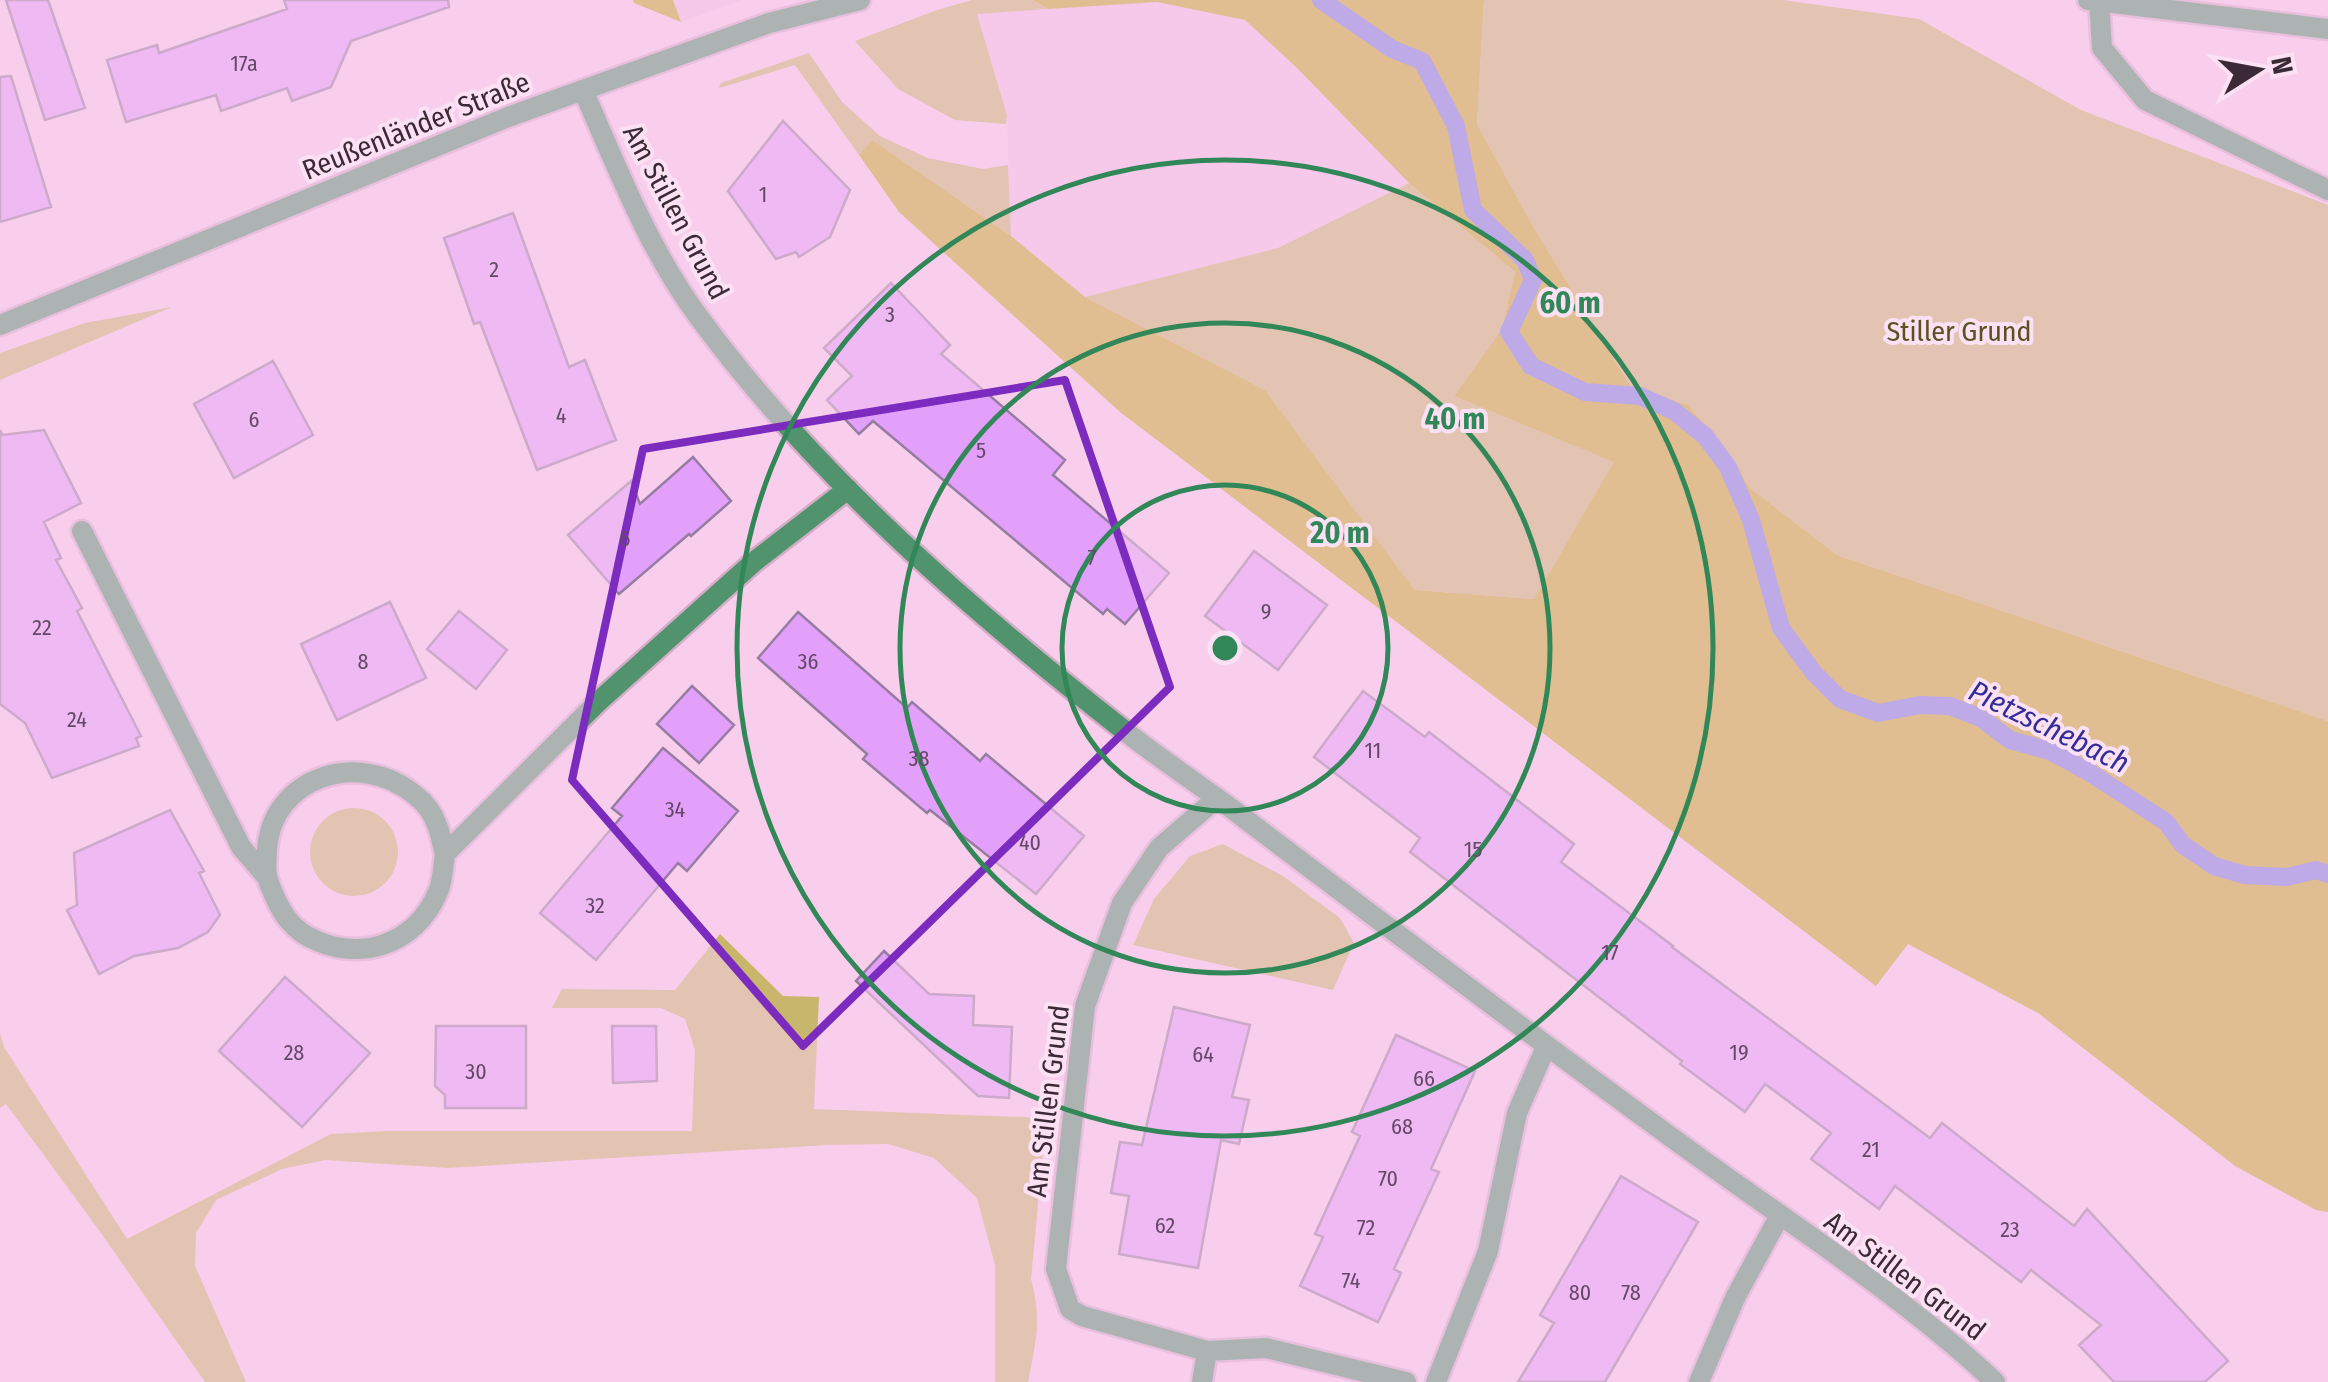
<svg xmlns="http://www.w3.org/2000/svg" width="2328" height="1382" font-family="'Fira Sans Condensed',sans-serif">
  <style>
    .built { fill: #f2c1e4 }
    .green { fill: #c7b66c }
    .forest { fill: #c3a824 }
    .lines { fill: none; stroke-linecap: round; stroke-linejoin: round }
    .stream { stroke: #757fde; stroke-width: 18 }
    .building { fill: #e3a0fb; stroke: #977ca1; stroke-width: 2.5 }
    .service-casing { stroke: #d3adc8; stroke-width: 25 }
    .minor-casing { stroke: #d3adc8; stroke-width: 25 }
    .tertiary-casing { stroke: #d3adc8; stroke-width: 25 }
    .service { stroke: #51936c; stroke-width: 20 }
    .minor { stroke: #51936c; stroke-width: 20 }
    .tertiary { stroke: #51936c; stroke-width: 20 }
    .marked { fill: none; stroke: #7b2cbf; stroke-width: 8; stroke-linejoin: round }
    .ring { fill: none; stroke: #328759; stroke-width: 5 }
    .labels { text-anchor: middle; dominant-baseline: central; stroke-width: 8; stroke-linejoin: round; paint-order: stroke }
    .number-label { font-size: 22px; fill: #654867 }
    .street-label { font-size: 28px; fill: #3b2a36; stroke: #fbe1f3 }
    .park-label { font-size: 28px; fill: #5c5120; stroke: #fbe1f3 }
    .water-label { font-size: 30px; font-style: italic; fill: #322d9b; stroke: #fbe1f3 }
    .centre { fill: #328759; stroke: #fbe1f3; stroke-width: 5 }
    .ring-label { font-size: 30px; text-anchor: middle; font-weight: bold; fill: #328759; stroke: #fbe1f3; stroke-width: 8; stroke-linejoin: round; paint-order: stroke }
  </style>
  <rect width="100%" height="100%" fill="#f9ceec"/>
  <path class="built" d="M673 0H743L681 22Z
    M1157 2 1245 20 1296 67 1409 183 1278 248 1085 297 1011 236 1007 115 977 13Z"/>
  <path class="green" d="M972 0H1033L1048 9 977 14 1007 115 1006 124 955 120 898 89 855 41 937 10Z
    M1484 0H1783L1919 19 2081 110 2328 205V721L1837 555 1750 488 1723 445 1688 405 1631 387 1534 228 1477 124Z
    M809 53 842 102 880 136 928 158 983 169 1008 165 1011 236 873 141 859 155 795 65 719 88 721 83Z
    M1409 183 1515 272 1502 329 1454 396 1615 462 1534 599 1415 590 1265 390 1085 297 1278 248Z
    M172 307 0 380V353L85 323Z
    M310 852a44 44 0 1 1 88 0a44 44 0 1 1-88 0Z
    M1223 844 1283 876 1340 918 1354 943 1333 990 1133 945 1154 899 1190 856Z
    M720 934 783 996 819 997 814 1109 1046 1118 1031 1279C1042 1320 1036 1341 1028 1382H995V1265L977 1198 934 1158 888 1144 828 1145 448 1168 325 1160 282 1169 216 1200 196 1233 195 1266 246 1382H205L96 1226 6 1104 0 1108V1033L4 1047 127 1239 331 1134 388 1131H692L695 1050 685 1019 661 1008H552L562 989 675 990Z"/>
  <path class="forest" d="M633 0H673L681 22 634 3Z
    M1033 0H1484L1477 124 1534 228 1631 387 1688 405 1723 445 1750 488 1837 555 2328 721V1212L2316 1210 2235 1166 2038 1013 1908 944 1876 986 1120 412 899 212 859 155 872 140 1011 236 1085 297 1265 390 1415 590 1534 599 1614 462 1454 396 1502 329 1515 272 1409 183 1296 67 1245 20 1157 2 1048 9Z"/>
  <g class="lines">
    <path class="stream" d="M1321 0 1392 49 1422 61 1456 126 1473 210 1525 260 1533 280 1509 332 1531 366 1585 392 1640 396 1674 411 1705 436 1728 467 1751 520 1781 628 1813 672 1840 699 1878 713 1920 705 1950 706 1981 718 2010 740 2050 751 2087 771 2166 822 2183 845 2214 866 2245 875 2287 877 2316 870 2328 874"/>
  </g>
  <path class="building" d="M6 0H48L85 108 45 120Z
    M284 0H448L449 7 351 41 331 87 292 101 287 88 221 111 216 95 126 122 107 60 157 45 159 53 287 9Z
    M11 76 51 207 0 222V77Z
    M783 121 850 190 830 237 799 257 796 252 776 259 728 191Z
    M513 213 569 367 585 360 616 440 537 470 480 322 474 324 444 238Z
    M891 283 950 345 941 354 1065 460 1053 475 1169 573 1125 624 1107 609 1103 614 873 421 859 434 827 400 852 376 824 348Z
    M273 361 313 435 234 478 194 404Z
    M0 430 2 435 44 430 81 503 44 522 61 558 56 560 82 608 77 611 141 736 136 738 139 746 52 778 25 723 0 704Z
    M693 457 731 501 691 536 689 534 619 594 568 535 631 481 640 504Z
    M1254 551 1327 605 1278 670 1205 616Z
    M390 602 426 678 337 720 301 644Z
    M459 611 507 650 476 689 427 649Z
    M798 612 907 708 912 702 980 761 986 754 1084 836 1036 894 930 810 927 813 863 759 867 754 758 658Z
    M692 686 734 725 699 763 657 724Z
    M1363 691 1425 737 1429 732 1574 844 1561 862 1673 946 1672 947 1930 1138 1942 1123 2074 1226 2087 1209 2228 1361 2205 1382H2114L2079 1345 2101 1325 2031 1270 2021 1282 1895 1186 1879 1209 1811 1159 1831 1133 1765 1084 1745 1112 1680 1064 1682 1061 1410 852 1420 838 1314 757Z
    M663 748 738 811 687 871 678 863 596 960 540 913 622 816 612 808Z
    M170 810 204 871 199 873 220 915 208 932 178 948 134 956 99 974 67 910 77 905 74 853Z
    M884 951 929 994 974 996 973 1025 1012 1027 1009 1098 978 1096 856 981Z
    M285 977 370 1053 302 1127 219 1051Z
    M1174 1007 1250 1025 1232 1097 1249 1100 1239 1144 1221 1140 1198 1268 1119 1254 1129 1196 1111 1193 1120 1142 1142 1145Z
    M436 1026H526V1108H445V1095L435 1086Z
    M612 1026H656L657 1081 613 1083Z
    M1396 1035 1475 1071 1431 1169 1439 1172 1394 1269 1401 1273 1378 1322 1300 1286 1323 1237 1315 1234 1360 1136 1352 1132Z
    M1621 1176 1698 1222 1605 1382H1518L1554 1323 1540 1315Z"/>
  <g class="lines">
    <defs>
      <path id="service" d="M82 531 241 847 265 875"/>
      <path id="minor" d="M2099 0 2102 48 2145 100 2328 190
        M583 90C616 165 649 250 698 316 815 476 974 613 1130 735 1166 763 1204 788 1240 815 1390 929 1540 1042 1693 1153 1795 1227 1903 1296 1995 1382
        M1217 798 1159 848 1122 903 1085 1006 1056 1269 1070 1309 1082 1316 1207 1351 1266 1348 1406 1382
        M445 854C443 866 443 881 438 892 415 946 357 964 307 936 288 925 279 908 271 888 265 875 266 866 267 851 271 776 360 749 415 795 424 802 433 813 437 825 441 834 442 845 445 854L599 701 755 561 848 489
        M1202 1382 1207 1351
        M1436 1382 1488 1251 1517 1113 1546 1047
        M1699 1382 1735 1298 1780 1215"/>
      <path id="tertiary" d="M2088 0 2328 29
        M0 325 508 117 769 23 860 0"/>
    </defs>
    <use href="#service" class="service-casing"/>
    <use href="#minor" class="minor-casing"/>
    <use href="#tertiary" class="tertiary-casing"/>
    <use href="#service" class="service"/>
    <use href="#minor" class="minor"/>
    <use href="#tertiary" class="tertiary"/>
  </g>
  <path d="M0 0H2328V1382H0ZM1065 380 1170 687 803 1046 572 780 643 449Z" fill="#f9ceec" fill-opacity=".55" fill-rule="evenodd"/>
  <path class="marked" d="M1065 380 1170 687 803 1046 572 780 643 449Z"/>
  <g class="ring">
    <circle cx="1225" cy="648" r="163"/>
    <circle cx="1225" cy="648" r="325"/>
    <circle cx="1225" cy="648" r="488"/>
  </g>
  <g class="labels">
    <g class="number-label">
      <text x="244" y="63">17a</text>
      <text x="763" y="194">1</text>
      <text x="494" y="269">2</text>
      <text x="890" y="314">3</text>
      <text x="561" y="415">4</text>
      <text x="254" y="419">6</text>
      <text x="981" y="450">5</text>
      <text x="625" y="538">6</text>
      <text x="1092" y="557">7</text>
      <text x="1266" y="611">9</text>
      <text x="42" y="627">22</text>
      <text x="363" y="661">8</text>
      <text x="808" y="661">36</text>
      <text x="77" y="719">24</text>
      <text x="1373" y="750">11</text>
      <text x="919" y="758">38</text>
      <text x="675" y="809">34</text>
      <text x="1030" y="842">40</text>
      <text x="1473" y="849">15</text>
      <text x="595" y="905">32</text>
      <text x="1610" y="952">17</text>
      <text x="294" y="1052">28</text>
      <text x="1739" y="1052">19</text>
      <text x="1203" y="1054">64</text>
      <text x="476" y="1071">30</text>
      <text x="1424" y="1078">66</text>
      <text x="1402" y="1126">68</text>
      <text x="1871" y="1149">21</text>
      <text x="1388" y="1178">70</text>
      <text x="1165" y="1225">62</text>
      <text x="1366" y="1227">72</text>
      <text x="2010" y="1229">23</text>
      <text x="1351" y="1280">74</text>
      <text x="1580" y="1292">80</text>
      <text x="1631" y="1292">78</text>
    </g>
    <g class="street-label">
      <text transform="translate(416 126) rotate(-22)">Reußenländer Straße</text>
      <text transform="translate(676 212) rotate(62)">Am Stillen Grund</text>
      <text transform="translate(1048 1101) rotate(-83)">Am Stillen Grund</text>
      <text transform="translate(1905 1276) rotate(37)">Am Stillen Grund</text>
    </g>
    <g class="park-label">
      <text x="1959" y="331">Stiller Grund</text>
    </g>
    <g class="water-label">
      <text transform="translate(2049 727) rotate(26)">Pietzschebach</text>
    </g>
  </g>
  <circle cx="1225" cy="648" r="15" class="centre"/>
  <g class="ring-label">
    <text x="1570" y="313">60 m</text>
    <text x="1455" y="429">40 m</text>
    <text x="1340" y="543">20 m</text>
  </g>
  <g transform="translate(2258 70) rotate(79)" stroke="#fbe1f3" stroke-width="8" paint-order="stroke">
  <path d="M0-8L18 38L0 25L-18 38Z" fill="#3b2a36"/>
  <text y="-15" font-size="28" font-weight="bold" text-anchor="middle" fill="#3b2a36">N</text>
  </g>
</svg>
